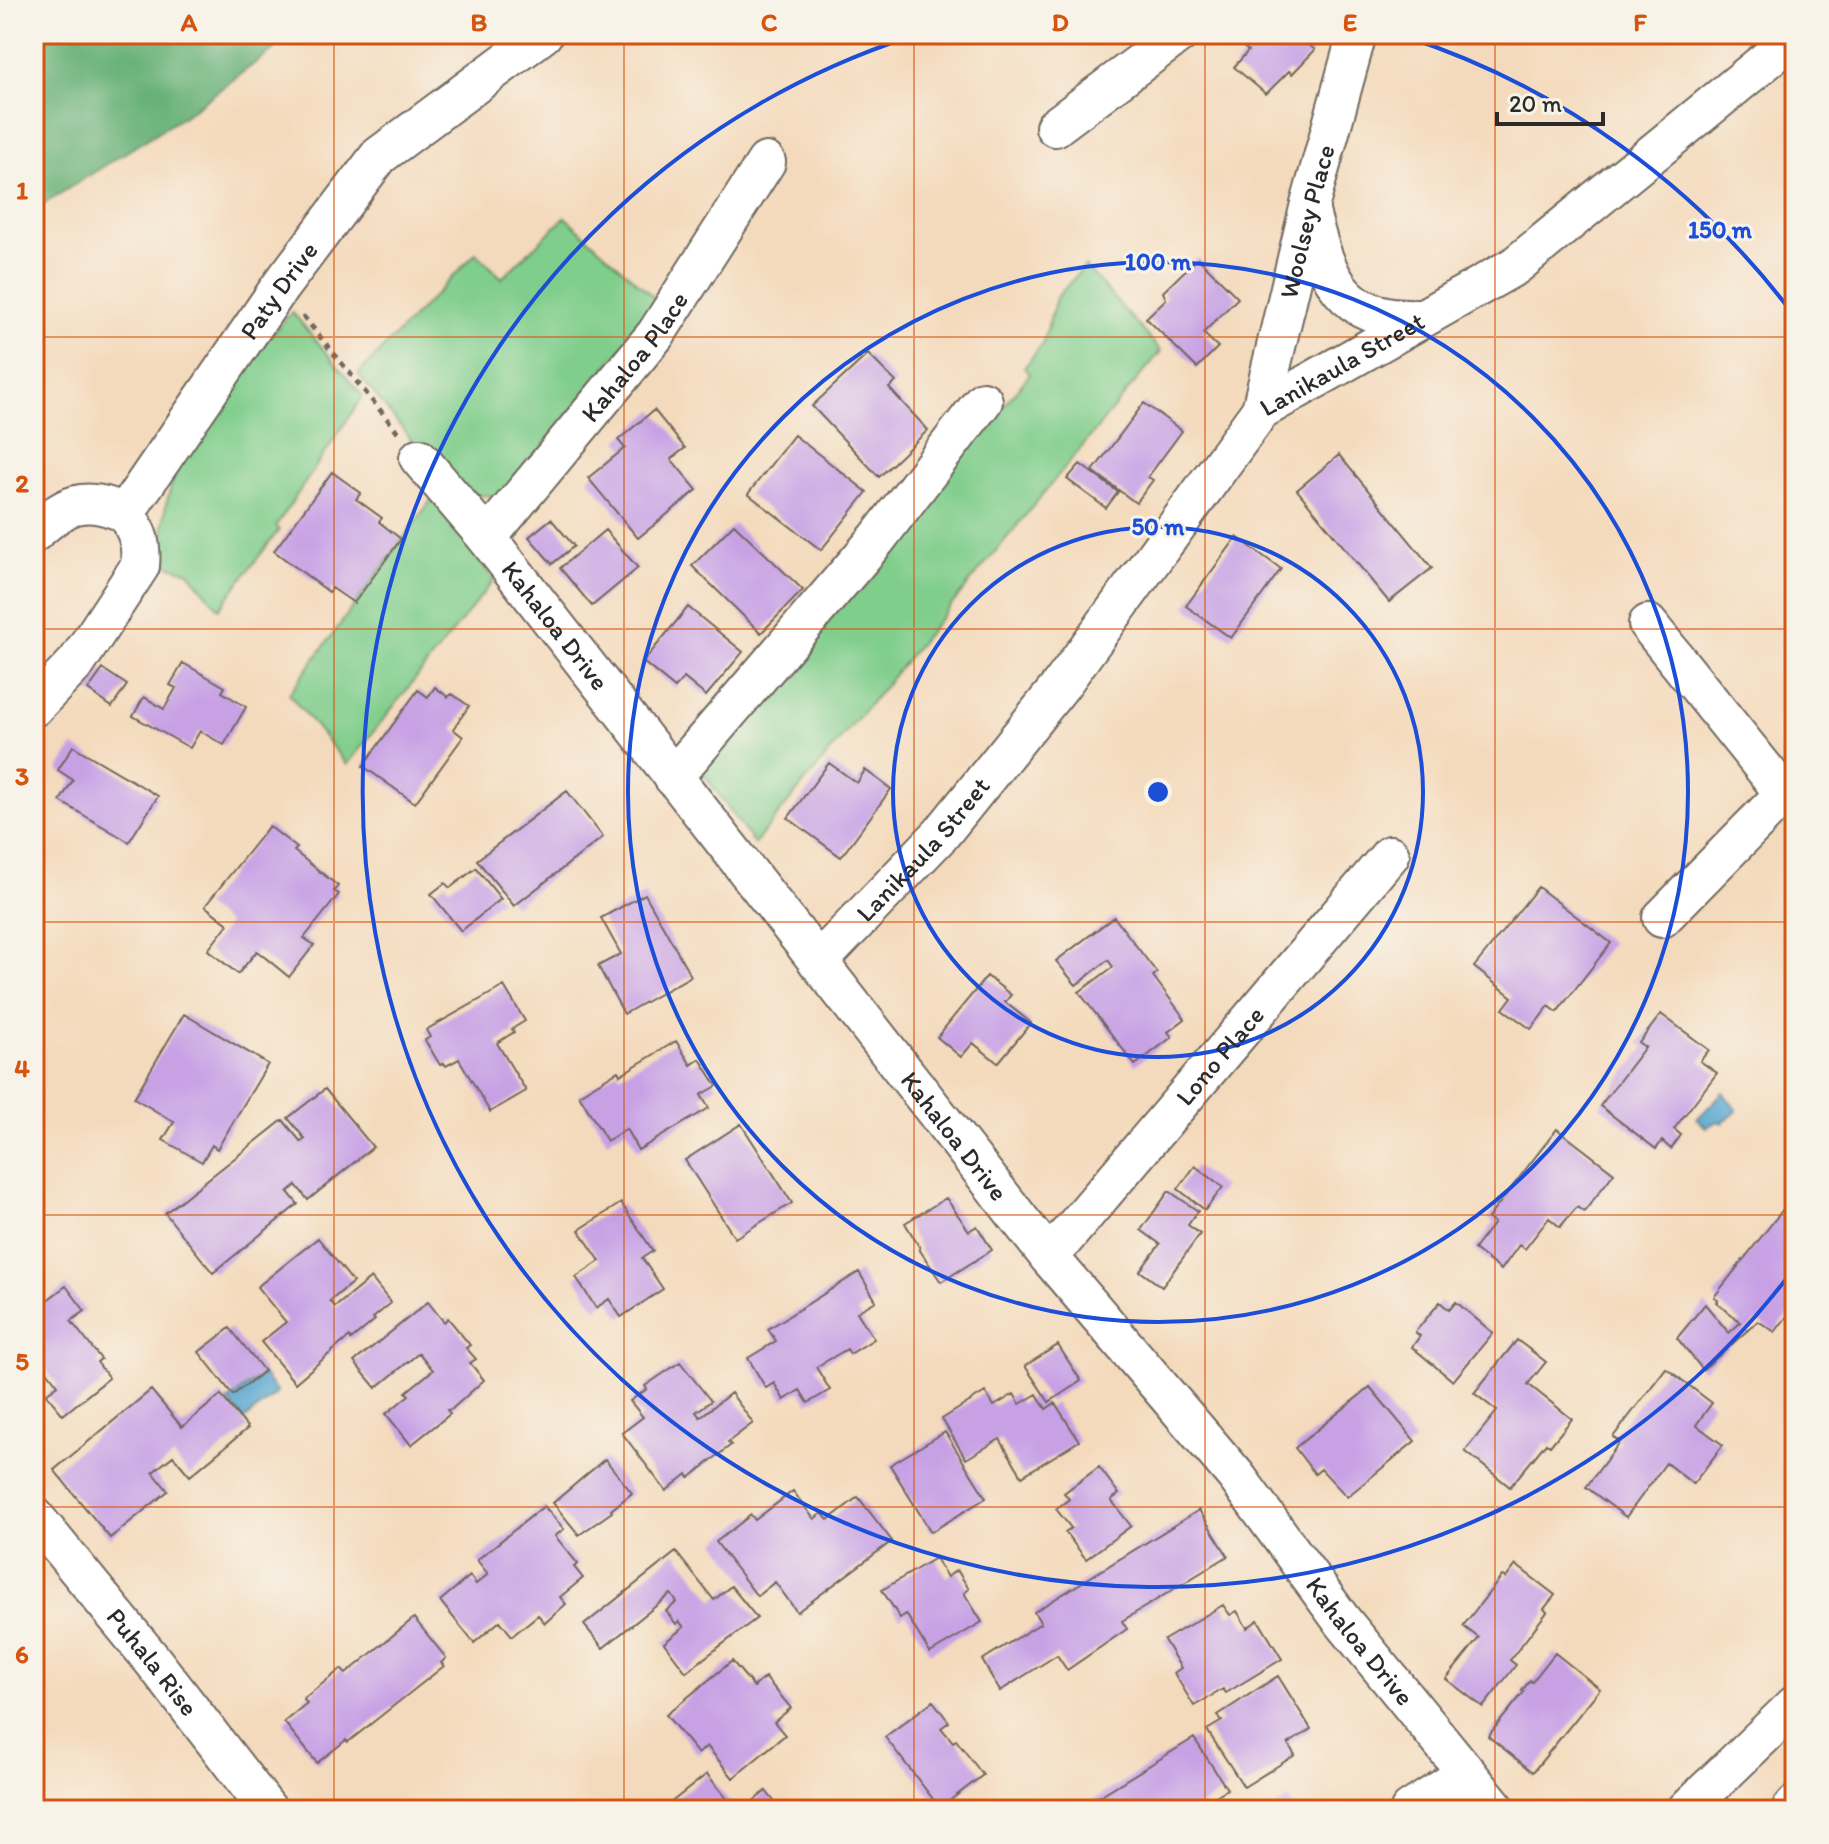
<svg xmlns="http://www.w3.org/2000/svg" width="1829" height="1844" font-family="Itim,sans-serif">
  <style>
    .green { fill: #80ce8c; stroke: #567c5c; stroke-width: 2 }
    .forest { fill: #68b178; stroke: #4a6e52; stroke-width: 2 }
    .water { fill: #55a5cf; stroke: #40687d; stroke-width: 2 }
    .building { fill: #c8a1e5 }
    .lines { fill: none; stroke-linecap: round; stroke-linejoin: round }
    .minor-casing { stroke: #71685e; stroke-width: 42 }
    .path { stroke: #71685e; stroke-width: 5; stroke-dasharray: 6 6; stroke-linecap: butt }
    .minor { stroke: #fff; stroke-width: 38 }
    .grid { fill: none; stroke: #d5540f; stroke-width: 2; stroke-opacity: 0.55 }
    .ring { fill: none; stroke: #1d4ed8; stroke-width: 4 }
    .labels { text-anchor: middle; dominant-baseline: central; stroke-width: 6; stroke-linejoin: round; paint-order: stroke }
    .street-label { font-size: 26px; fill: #2b2b2b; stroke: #f7f3e8 }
    .centre { fill: #1d4ed8; stroke: #f7f3e8; stroke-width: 4 }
    .ring-label { font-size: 24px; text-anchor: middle; font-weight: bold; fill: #1d4ed8; stroke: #f7f3e8; stroke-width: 6; stroke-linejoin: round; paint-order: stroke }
    .neatline { fill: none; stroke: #d5540f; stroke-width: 3 }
    .grid-label { font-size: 26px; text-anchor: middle; font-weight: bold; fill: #d5540f }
  </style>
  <rect width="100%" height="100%" fill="#f7f3e8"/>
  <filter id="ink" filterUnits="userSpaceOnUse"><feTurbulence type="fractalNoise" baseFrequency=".0125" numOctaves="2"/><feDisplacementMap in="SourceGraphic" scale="16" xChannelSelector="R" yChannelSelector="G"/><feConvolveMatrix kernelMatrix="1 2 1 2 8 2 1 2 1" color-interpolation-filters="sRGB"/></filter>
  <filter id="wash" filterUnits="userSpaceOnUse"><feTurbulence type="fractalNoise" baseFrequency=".006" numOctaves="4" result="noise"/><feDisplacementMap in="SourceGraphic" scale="32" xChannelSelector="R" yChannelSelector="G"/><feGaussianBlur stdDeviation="1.8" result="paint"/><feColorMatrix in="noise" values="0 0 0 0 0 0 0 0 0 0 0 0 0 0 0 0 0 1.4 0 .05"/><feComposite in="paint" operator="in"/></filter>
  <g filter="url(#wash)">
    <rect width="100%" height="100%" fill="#f4dabc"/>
    <path class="green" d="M565 217 659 302 511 486 495 496 477 495 460 484 422 453 358 374 476 253 502 278Z
      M1085 266 1161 351 754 844 701 770 1030 374 1024 368 1043 343 1056 298Z
      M292 312 363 396 276 526 279 530 219 609 189 572 165 564C164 552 162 539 163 527 169 444 240 370 292 312Z
      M432 499 494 580 347 765 289 694Z"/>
    <path class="forest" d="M34 34H294L187 114 34 210Z"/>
    <path class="water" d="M1723 1092 1737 1111 1723 1123 1718 1121 1706 1127 1697 1119Z
      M263 1374 277 1393 244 1420 228 1401Z"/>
    <g id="blocks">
      <path class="building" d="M1243 34H1318L1308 44 1315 50 1292 74 1289 71 1266 94 1234 67 1248 51 1237 40Z
        M1198 258 1238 298 1203 333 1218 347 1197 368 1146 318 1166 299 1163 292Z
        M868 354 896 382 889 388 928 430 879 477 812 406Z
        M1144 403 1182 431 1148 477 1153 480 1136 503 1093 471Z
        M654 410 685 448 671 459 697 490 638 538 588 478 625 448 618 440Z
        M794 435 867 492 821 550 748 494Z
        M1339 455 1432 568 1389 602 1297 490Z
        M1080 464 1118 492 1106 508 1067 479Z
        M332 472 361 493 356 499 382 518 379 522 401 539 354 603 332 588 329 592 274 551Z
        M551 519 574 546 552 564 529 537Z
        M734 524 803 590 761 633 692 566Z
        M605 530 638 568 592 606 560 568Z
        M1237 537 1281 569 1231 638 1186 606Z
        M688 607 743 652 706 696 684 678 675 688 643 662Z
        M183 663 225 687 222 692 246 707 224 745 200 731 190 748 133 716 144 697 164 709 176 688 170 685Z
        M103 669 127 685 112 707 88 690Z
        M435 687 448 697 452 694 469 706 453 729 463 737 415 803 363 766 418 690 428 697Z
        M73 746 158 796 129 842 60 801 73 780 58 770Z
        M829 763 857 783 865 770 891 789 841 857 788 818Z
        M567 791 603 837 514 906 477 860Z
        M269 826 297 848 294 851 338 886 334 891 339 894 304 938 314 945 289 977 257 951 238 974 208 950 228 924 205 906Z
        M476 868 501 899 461 931 431 894 445 883 450 888Z
        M1538 887 1611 943 1557 1012 1549 1006 1531 1029 1503 1009 1512 997 1474 967Z
        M645 894 691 976 624 1014 598 966 621 954 601 918Z
        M1114 917 1157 973 1153 976 1185 1019 1168 1032 1172 1037 1135 1065 1079 992 1113 967 1108 960 1076 985 1056 961Z
        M987 976 1011 995 1005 1002 1031 1023 998 1063 973 1043 961 1057 937 1037Z
        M504 986 525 1021 512 1029 514 1032 497 1043 526 1091 490 1112 459 1059 446 1066 444 1063 440 1065 425 1040 430 1037 426 1030Z
        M184 1014 268 1064 217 1149 212 1145 202 1162 163 1140 174 1122 134 1098Z
        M1661 1014 1709 1050 1700 1061 1717 1073 1674 1129 1681 1135 1671 1149 1662 1141 1656 1149 1600 1106 1645 1047 1639 1043Z
        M676 1041 691 1065 700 1059 717 1086 701 1095 709 1108 638 1150 626 1129 607 1141 579 1095 618 1071 620 1075Z
        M325 1089 373 1147 308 1200 296 1185 288 1192 298 1204 213 1273 165 1213 283 1120 301 1142 305 1139 288 1118Z
        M741 1124 792 1203 735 1238 685 1160Z
        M1557 1129 1614 1173 1584 1212 1577 1207 1560 1227 1549 1218 1525 1249 1519 1245 1501 1270 1474 1249 1494 1223 1488 1218Z
        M1195 1166 1223 1187 1205 1210 1178 1189Z
        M1169 1191 1198 1211 1188 1225 1200 1234 1162 1287 1140 1271 1160 1244 1141 1230Z
        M946 1198 969 1231 977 1226 992 1250 941 1282 919 1249 920 1248 905 1223Z
        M621 1203 653 1251 642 1258 663 1289 621 1317 609 1299 596 1308 576 1277 600 1261 579 1230Z
        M1788 1203 1795 1208V1306L1775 1332 1758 1321 1703 1370 1677 1338 1705 1304 1729 1333 1741 1322 1716 1302 1718 1300 1714 1297Z
        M318 1238 353 1282 330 1301 335 1307 371 1278 391 1303 373 1318 375 1320 351 1340 349 1337 295 1383 261 1342 286 1322 257 1287Z
        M859 1272 876 1301 857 1312 874 1339 850 1354 847 1349 816 1367 830 1390 808 1403 800 1390 784 1400 774 1383 766 1388 748 1358 776 1341 768 1329Z
        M66 1286 85 1311 71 1321 101 1359 97 1362 109 1378 63 1415 46 1394 58 1385 34 1354V1307H38Z
        M428 1302 444 1322 448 1318 470 1345 466 1348 476 1359 470 1363 484 1380 452 1409 447 1410 450 1414 411 1445 386 1414 409 1395 406 1392 433 1370 419 1353 376 1388 354 1362Z
        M1440 1302 1449 1310 1456 1302 1493 1333 1453 1381 1412 1347 1420 1336 1415 1332Z
        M230 1328 264 1371 233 1395 199 1352Z
        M1517 1340 1546 1362 1528 1384 1572 1419 1550 1446 1546 1443 1510 1487 1465 1451 1497 1411 1474 1393Z
        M1058 1345 1081 1381 1049 1402 1025 1366Z
        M680 1362 711 1401 696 1412 700 1417 731 1393 753 1423 728 1442 731 1445 689 1478 687 1474 666 1491 622 1433 643 1417 630 1401 647 1389 645 1386Z
        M1666 1368 1712 1403 1696 1425 1723 1445 1693 1484 1666 1463 1626 1517 1586 1487 1620 1442 1613 1437Z
        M1370 1387 1415 1441 1347 1497 1321 1469 1315 1474 1295 1448Z
        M151 1390 182 1427 221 1395 248 1428 190 1476 173 1456 153 1472 168 1491 110 1538 54 1470Z
        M985 1392 994 1406 1014 1394 1020 1404 1037 1394 1046 1409 1055 1403 1079 1441 1022 1476 1000 1439 966 1459 942 1419Z
        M945 1432 986 1498 931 1532 890 1465Z
        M605 1459 632 1493 611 1510 612 1512 579 1535 553 1503Z
        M1099 1467 1119 1494 1111 1500 1131 1526 1086 1559 1065 1532 1071 1528 1056 1509 1069 1499 1064 1493Z
        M793 1491 814 1519 822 1513 828 1520 858 1497 892 1541 797 1612 775 1582 757 1596 716 1542 751 1515 755 1520Z
        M544 1506 564 1529 555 1536 578 1564 574 1567 583 1578 560 1597 566 1604 545 1623 538 1615 512 1636 500 1621 474 1643 440 1601 470 1576 476 1584 488 1574 477 1560Z
        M1199 1510 1228 1556 1122 1621 1127 1629 1067 1670 1057 1655 1000 1691 982 1660 1041 1623 1034 1612Z
        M676 1552 714 1600 731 1586 757 1618 686 1672 664 1643 684 1627 679 1621 676 1624 666 1611 677 1602 671 1594 603 1648 584 1625Z
        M935 1558 947 1577 957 1570 969 1589 964 1593 982 1622 930 1653 906 1614 900 1618 882 1590Z
        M1516 1565 1555 1595 1544 1609 1547 1612 1510 1660 1516 1665 1483 1707 1446 1679 1479 1638 1463 1626 1502 1576 1506 1578Z
        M1223 1605 1230 1615 1237 1611 1247 1628 1258 1620 1282 1659 1226 1693 1223 1689 1194 1706 1174 1673 1181 1668 1164 1640Z
        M414 1618 446 1658 441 1663 444 1666 348 1742 346 1740 317 1763 284 1722 307 1703 303 1699 341 1669 346 1674Z
        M1555 1653 1600 1689 1533 1772 1488 1736 1524 1692 1522 1691 1530 1680 1532 1682Z
        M732 1661 754 1687 765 1677 791 1708 774 1722 785 1735 733 1778 707 1746 698 1754 666 1715Z
        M1278 1676 1311 1729 1288 1744 1295 1755 1244 1787 1207 1730 1222 1721 1218 1715Z
        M933 1701 949 1722 941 1728 953 1742 956 1740 983 1775 940 1808 885 1737Z
        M1194 1738 1227 1789 1194 1810H1077Z
        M707 1774 732 1805 726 1810H673L669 1804Z
        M766 1791 781 1810H742Z
        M1288 1799 1295 1810H1271Z"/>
    </g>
  </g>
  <g filter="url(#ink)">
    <use href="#blocks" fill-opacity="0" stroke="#71685e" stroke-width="2"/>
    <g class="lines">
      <defs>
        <g id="minor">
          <path d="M1055 127 1179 34"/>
          <path d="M1310 212C1327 278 1341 321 1419 318"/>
          <path id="s1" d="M1261 410 1309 208 1357 34"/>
          <path id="s2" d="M419 458 487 538 1049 1257 1236 1476 1340 1618 1497 1810"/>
          <path id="s3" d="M34 533C66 504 84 494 125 513L280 287 379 156 543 34"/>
          <path id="s4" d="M487 538 656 334 766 162"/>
          <path d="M1648 624 1795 807"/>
          <path d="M34 707 77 662 140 566C142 544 138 531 125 513"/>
          <path d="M673 777 877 539 983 401"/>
          <path d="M1662 918 1795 783"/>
          <path id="s5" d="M818 962 941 834 1061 685 1261 410 1515 266 1795 37"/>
          <path id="s6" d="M1049 1257 1390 855"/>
          <path id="s7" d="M34 1516 153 1661 268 1810"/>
          <path d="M1410 1810 1467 1773"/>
          <path d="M1686 1810 1795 1705"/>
          <path d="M1791 1810 1795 1805"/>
        </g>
      </defs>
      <use href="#minor" class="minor-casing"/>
      <path class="path" d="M303 316 398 432"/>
      <use href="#minor" class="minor"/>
    </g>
  </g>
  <path class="grid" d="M334 34V1810M624 34V1810M914 34V1810M1205 34V1810M1495 34V1810M34 337H1795M34 629H1795M34 922H1795M34 1215H1795M34 1507H1795"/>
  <g class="ring">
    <circle cx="1158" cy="792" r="265"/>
    <circle cx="1158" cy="792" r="530"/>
    <path d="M1793 1270A795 795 0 1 1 912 36M1404 36A795 795 0 0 1 1793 314"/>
  </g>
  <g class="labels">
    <g class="street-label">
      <text stroke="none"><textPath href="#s1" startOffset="194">Woolsey Place</textPath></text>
      <text stroke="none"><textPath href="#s3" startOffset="372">Paty Drive</textPath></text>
      <text stroke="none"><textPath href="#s4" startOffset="234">Kahaloa Place</textPath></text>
      <text stroke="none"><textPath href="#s5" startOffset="802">Lanikaula Street</textPath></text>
      <text stroke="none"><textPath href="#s2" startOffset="216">Kahaloa Drive</textPath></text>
      <text stroke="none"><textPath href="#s5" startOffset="154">Lanikaula Street</textPath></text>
      <text stroke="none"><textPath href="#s6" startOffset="264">Lono Place</textPath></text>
      <text stroke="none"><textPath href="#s2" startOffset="864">Kahaloa Drive</textPath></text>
      <text stroke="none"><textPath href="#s2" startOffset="1512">Kahaloa Drive</textPath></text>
      <text stroke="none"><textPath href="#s7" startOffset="188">Puhala Rise</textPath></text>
    </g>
  </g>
  <circle cx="1158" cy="792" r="12" class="centre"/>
  <g class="ring-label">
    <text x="1720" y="238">150 m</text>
    <text x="1158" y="270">100 m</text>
    <text x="1158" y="535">50 m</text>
  </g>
  <rect width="1829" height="1844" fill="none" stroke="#f7f3e8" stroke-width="88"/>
  <path d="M1497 112v12h106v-12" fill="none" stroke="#2b2b2b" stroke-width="4"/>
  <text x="1509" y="112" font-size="24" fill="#2b2b2b" stroke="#f7f3e8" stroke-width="6" paint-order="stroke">20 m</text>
  <rect x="44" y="44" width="1741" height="1756" class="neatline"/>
  <g class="grid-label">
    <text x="189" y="31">A</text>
    <text x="479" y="31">B</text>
    <text x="769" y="31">C</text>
    <text x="1060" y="31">D</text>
    <text x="1350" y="31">E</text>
    <text x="1640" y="31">F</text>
    <text x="22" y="199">1</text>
    <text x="22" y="492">2</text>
    <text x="22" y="785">3</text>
    <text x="22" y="1077">4</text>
    <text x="22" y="1370">5</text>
    <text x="22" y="1663">6</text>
  </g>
</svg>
